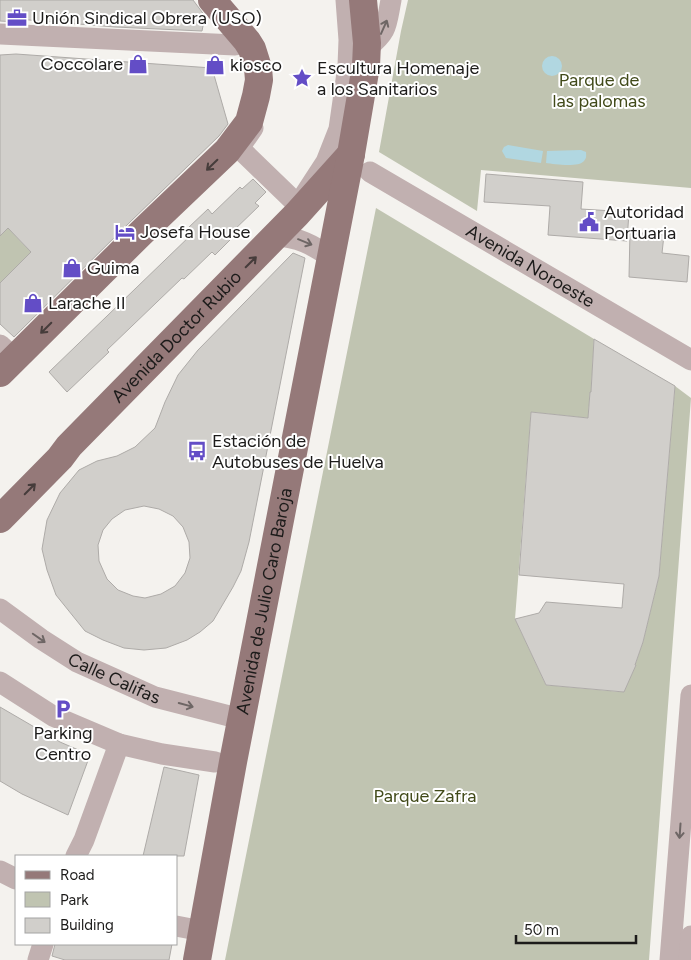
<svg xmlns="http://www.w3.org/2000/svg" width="691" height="960" font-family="Figtree,sans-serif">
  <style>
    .green { fill: #c0c4b1 }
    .water { fill: #b1d7e1 }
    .building { fill: #d1cfcb; stroke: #aeaba8; fill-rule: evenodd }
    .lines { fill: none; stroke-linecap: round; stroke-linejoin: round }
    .minor { stroke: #c1b0b0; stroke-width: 21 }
    .major { stroke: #957979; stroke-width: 28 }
    .oneway { stroke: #6e6665 }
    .oneway2 { stroke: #463c3b }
    .labels { text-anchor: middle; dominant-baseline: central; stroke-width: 4; stroke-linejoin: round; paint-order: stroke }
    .poi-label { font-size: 18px; fill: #1c1b1a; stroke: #fff; text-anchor: start }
    .park-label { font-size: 18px; fill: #414a19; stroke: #fff }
    .street-label { font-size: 18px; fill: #1c1b1a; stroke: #fff }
  </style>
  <rect width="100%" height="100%" fill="#f4f2ee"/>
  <path class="green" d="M408 0H691V188L481 170 477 211 379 152 401 31Z
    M376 208 594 339 591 392H590L588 418 531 412 515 619 546 685 621 692 624 691 636 665H635L643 642 659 576 675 386 691 398 649 960H225Z
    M8 228 31 252 0 283V236Z"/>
  <path class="water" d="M542 66a10 10 0 1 1 20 0a10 10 0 1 1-20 0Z
    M508 145 543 151 541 163 506 158 502 151 504 147Z
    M581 150 586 152C586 155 587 158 584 161 578 168 554 164 546 163L547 151Z"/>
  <path class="building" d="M0 0H193L205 16 202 31 115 27 17 19V22L0 21Z
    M16 54 212 68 228 124 219 136 130 222 14 337 0 324V283L31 252 8 228 0 236V55Z
    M486 174 583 182 581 209 629 212 627 241 548 235 550 206 484 202Z
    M253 179 266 192 255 203 259 206 231 233 234 236 215 255 212 252 184 279 182 278 107 350 109 352 67 392 49 372 193 233 188 228 208 209 212 214 240 187 242 189Z
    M630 232 664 235 662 253 689 256 687 282 629 277Z
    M293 253 305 258 249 542 241 571 233 587 213 621 200 632 187 640 166 648 144 650 124 648 103 640 85 631 56 595 47 570 42 549 47 520 60 493 79 470 97 461 117 456 135 447 155 428 165 402 178 375 198 350ZM144 506 159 509 173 516 183 527 189 542 190 558 185 573 175 586 161 594 145 598 133 596 118 590 107 579 99 561 98 545 103 530 112 519 125 510Z
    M594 339 675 386 659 576 643 642 635 665H636L624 692 546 685 515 619 539 613 546 602 622 608 624 584 519 575 531 412 588 418 590 392H591Z
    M0 707 60 742 90 755 68 815 22 794 0 781Z
    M164 767 199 775 184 856H143Z
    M55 944H172L169 960H65L52 956Z"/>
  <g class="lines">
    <g class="minor">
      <path d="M0 34 235 45"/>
      <path d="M367 48C388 31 386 26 391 0"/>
      <path d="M253 128 239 148 298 205 326 162 339 129 348 66 349 40 346 0"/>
      <path id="s1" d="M370 172 691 360"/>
      <path d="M276 236C298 237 313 245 330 257"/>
      <path d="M0 345 15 359"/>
      <path id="s2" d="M0 609 41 639 77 662 155 697 241 719"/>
      <path d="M0 682 53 716 119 744"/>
      <path d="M76 856 84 840 119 744 162 754 215 762"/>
      <path d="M0 871 16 879"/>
      <path d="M176 926 202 931"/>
      <path d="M38 960 43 944"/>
      <path d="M670 960 691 695"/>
      <path d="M689 960 691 936"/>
    </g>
    <g class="major">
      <path d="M0 373 141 233 227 151 249 122 256 96 259 80 258 68 252 49 247 41 212 0"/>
      <path id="s3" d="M0 519 60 458 69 446 297 214 351 154"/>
      <path id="s4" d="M197 960 233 762 351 154 366 66 367 43 363 0"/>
    </g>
  </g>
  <defs><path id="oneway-shaft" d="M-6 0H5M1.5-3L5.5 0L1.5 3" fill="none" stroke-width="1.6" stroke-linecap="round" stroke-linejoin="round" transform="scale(1.25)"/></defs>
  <g class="oneway">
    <use href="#oneway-shaft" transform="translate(384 27) rotate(-66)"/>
    <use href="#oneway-shaft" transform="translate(305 242) rotate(22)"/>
    <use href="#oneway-shaft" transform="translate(39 638) rotate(35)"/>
    <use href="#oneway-shaft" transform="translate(186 705) rotate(15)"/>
    <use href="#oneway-shaft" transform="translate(680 831) rotate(94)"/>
  </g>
  <g class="oneway2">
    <use href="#oneway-shaft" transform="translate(212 165) rotate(136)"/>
    <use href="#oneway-shaft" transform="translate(251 262) rotate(-45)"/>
    <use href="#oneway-shaft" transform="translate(46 328) rotate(135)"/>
    <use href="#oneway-shaft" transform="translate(30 489) rotate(-45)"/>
  </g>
  <defs>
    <symbol id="office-bare" viewBox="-9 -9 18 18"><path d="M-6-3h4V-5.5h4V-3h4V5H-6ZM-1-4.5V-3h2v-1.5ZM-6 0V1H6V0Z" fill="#634dc6" stroke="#fff" stroke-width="2.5" paint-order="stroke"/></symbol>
    <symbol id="shop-bare" viewBox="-9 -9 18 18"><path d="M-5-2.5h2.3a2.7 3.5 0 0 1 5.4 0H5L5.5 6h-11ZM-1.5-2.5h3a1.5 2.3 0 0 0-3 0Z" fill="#634dc6" stroke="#fff" stroke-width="2.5" paint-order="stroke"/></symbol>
    <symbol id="sight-bare" viewBox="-9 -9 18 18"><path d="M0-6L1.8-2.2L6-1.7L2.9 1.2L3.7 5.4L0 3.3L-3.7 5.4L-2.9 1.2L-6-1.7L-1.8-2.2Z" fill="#634dc6" stroke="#fff" stroke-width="2.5" paint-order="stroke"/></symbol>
    <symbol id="civic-bare" viewBox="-9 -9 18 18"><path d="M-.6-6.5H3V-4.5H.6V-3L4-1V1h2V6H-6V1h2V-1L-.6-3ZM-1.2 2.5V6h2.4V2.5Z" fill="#634dc6" stroke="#fff" stroke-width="2.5" paint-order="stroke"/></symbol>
    <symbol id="hotel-bare" viewBox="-9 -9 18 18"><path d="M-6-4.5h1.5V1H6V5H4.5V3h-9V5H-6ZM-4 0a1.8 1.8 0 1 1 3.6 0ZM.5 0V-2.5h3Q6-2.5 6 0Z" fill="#634dc6" stroke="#fff" stroke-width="2.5" paint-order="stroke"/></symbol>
    <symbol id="bus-bare" viewBox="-9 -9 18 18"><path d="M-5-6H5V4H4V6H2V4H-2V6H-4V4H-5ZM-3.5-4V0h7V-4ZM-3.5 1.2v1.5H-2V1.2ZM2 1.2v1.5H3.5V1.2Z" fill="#634dc6" stroke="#fff" stroke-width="2.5" paint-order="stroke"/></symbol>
    <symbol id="parking-bare" viewBox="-9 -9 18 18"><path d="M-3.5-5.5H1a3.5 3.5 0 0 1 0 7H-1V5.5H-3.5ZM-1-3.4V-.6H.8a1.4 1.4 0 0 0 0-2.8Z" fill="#634dc6" stroke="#fff" stroke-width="2.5" paint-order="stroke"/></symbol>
  </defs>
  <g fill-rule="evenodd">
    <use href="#office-bare" x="3" y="4" width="28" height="28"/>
    <use href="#shop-bare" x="124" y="50" width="28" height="28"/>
    <use href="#shop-bare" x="201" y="51" width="28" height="28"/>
    <use href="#sight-bare" x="288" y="64" width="28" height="28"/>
    <use href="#civic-bare" x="575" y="208" width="28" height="28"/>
    <use href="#hotel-bare" x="111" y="218" width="28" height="28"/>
    <use href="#shop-bare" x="58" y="254" width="28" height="28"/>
    <use href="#shop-bare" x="19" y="289" width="28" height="28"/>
    <use href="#bus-bare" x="183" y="437" width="28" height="28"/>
    <use href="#parking-bare" x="49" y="695" width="28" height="28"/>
  </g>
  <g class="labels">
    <g class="poi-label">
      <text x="32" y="18">Unión Sindical Obrera (USO)</text>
      <text x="123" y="64" text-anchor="end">Coccolare</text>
      <text x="230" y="65">kiosco</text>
      <text x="317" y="68">Escultura Homenaje<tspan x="317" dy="21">a los Sanitarios</tspan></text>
      <text x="604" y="212">Autoridad<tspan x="604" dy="21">Portuaria</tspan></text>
      <text x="140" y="232">Josefa House</text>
      <text x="87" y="268">Guima</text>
      <text x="48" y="303">Larache II</text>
      <text x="212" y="441">Estación de<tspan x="212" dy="21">Autobuses de Huelva</tspan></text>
      <text x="63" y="733" text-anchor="middle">Parking<tspan x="63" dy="21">Centro</tspan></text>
    </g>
    <g class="park-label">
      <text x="599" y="80">Parque de<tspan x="599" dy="21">las palomas</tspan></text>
      <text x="425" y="796">Parque Zafra</text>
    </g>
    <g class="street-label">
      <text stroke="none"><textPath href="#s1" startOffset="186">Avenida Noroeste</textPath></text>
      <text stroke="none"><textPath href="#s3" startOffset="254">Avenida Doctor Rubio</textPath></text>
      <text stroke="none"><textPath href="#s4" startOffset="365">Avenida de Julio Caro Baroja</textPath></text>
      <text stroke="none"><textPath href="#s2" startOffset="134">Calle Califas</textPath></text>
    </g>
  </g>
  <rect x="15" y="855" width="162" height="90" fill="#ffffff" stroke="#a4a4a3"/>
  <rect x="25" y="871" width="25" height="8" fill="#957979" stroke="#a4a4a3"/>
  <text x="60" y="880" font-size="15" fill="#1c1b1a">Road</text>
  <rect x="25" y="892" width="25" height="15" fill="#c0c4b1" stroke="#a4a4a3"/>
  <text x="60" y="905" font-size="15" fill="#1c1b1a">Park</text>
  <rect x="25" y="918" width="25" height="15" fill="#d1cfcb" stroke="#a4a4a3"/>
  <text x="60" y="930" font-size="15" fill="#1c1b1a">Building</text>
  <path d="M516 935v8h120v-8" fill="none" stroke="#1c1b1a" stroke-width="2.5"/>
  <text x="524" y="935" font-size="15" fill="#1c1b1a" stroke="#ffffff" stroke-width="4" paint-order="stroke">50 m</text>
</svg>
